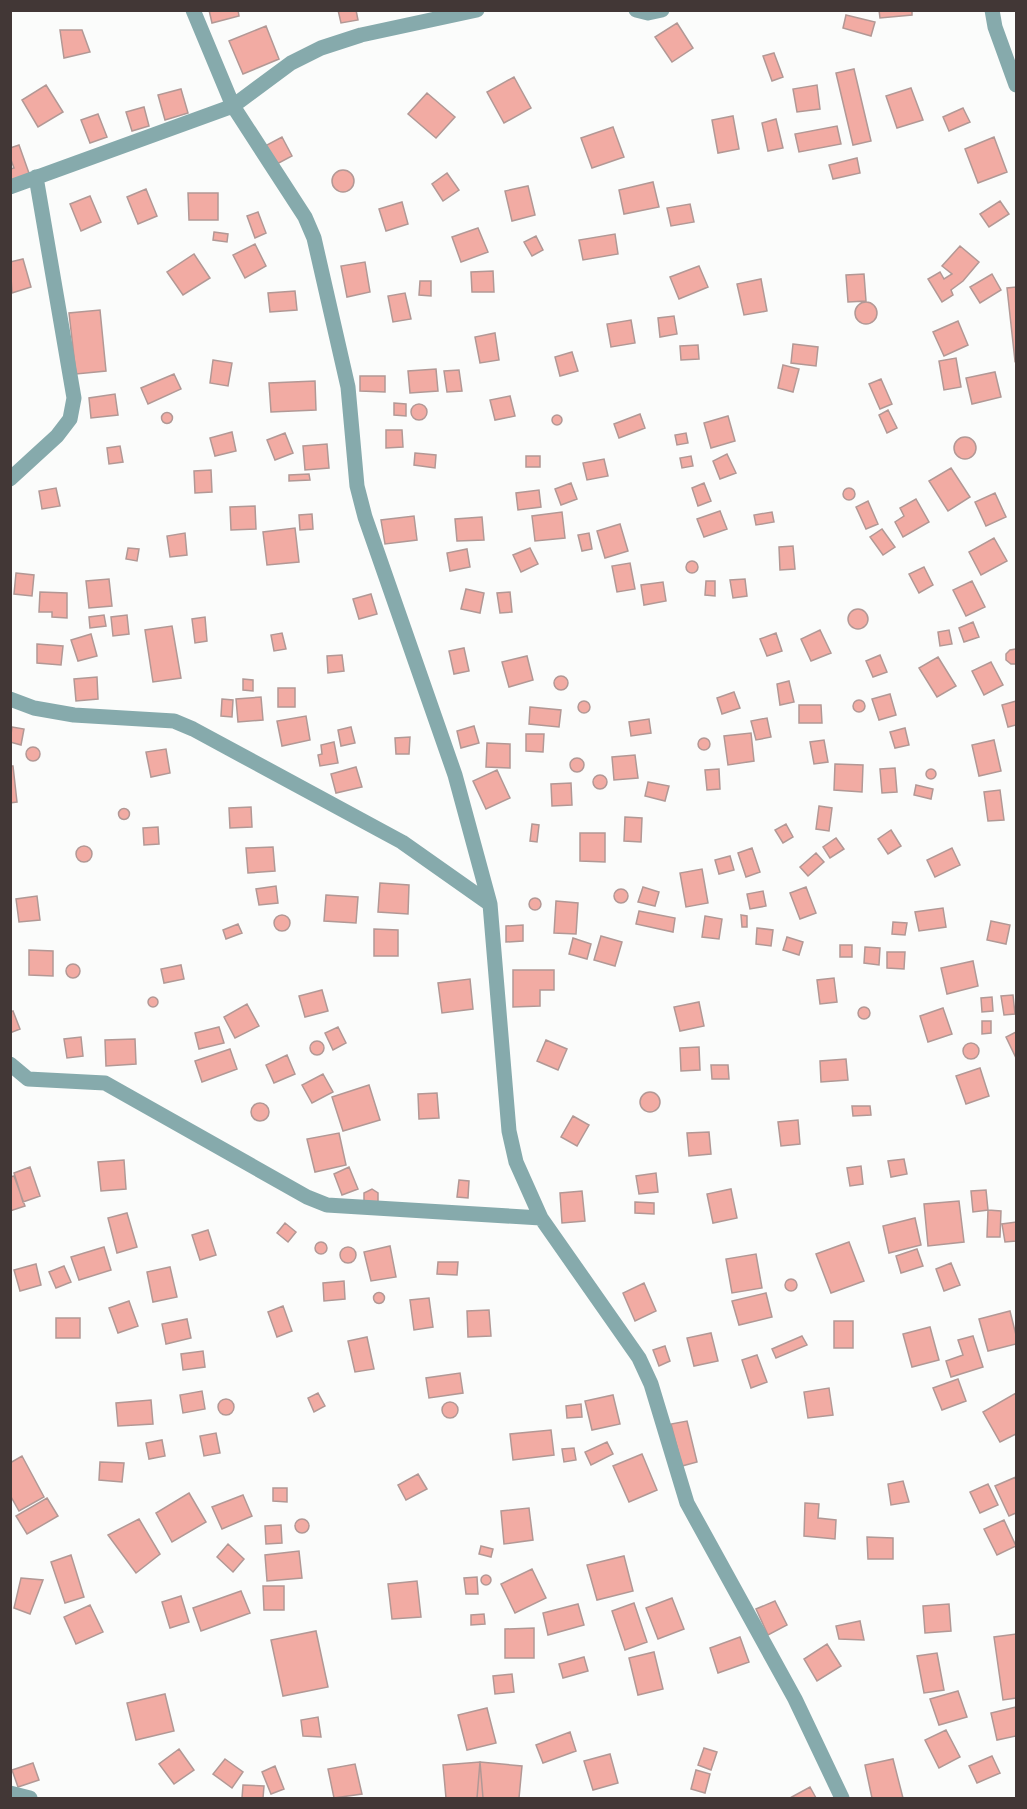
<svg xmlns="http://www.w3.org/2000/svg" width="1027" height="1809" font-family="Arial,sans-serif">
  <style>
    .building { fill: #f2aba3; stroke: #b29895; stroke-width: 1.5 }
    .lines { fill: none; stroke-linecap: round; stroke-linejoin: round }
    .minor { stroke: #86aaac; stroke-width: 15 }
  </style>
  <rect width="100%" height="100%" fill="#fbfcfb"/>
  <path class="building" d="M209 10H238L239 16 212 23Z
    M338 10H356L358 20 341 23Z
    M879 10H912V15L880 18Z
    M846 15 875 22 871 36 843 28Z
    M677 23 693 48 672 62 655 37Z
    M266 26 279 59 243 74 229 41Z
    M60 30H82L90 52 64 58Z
    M774 53 783 77 772 81 763 56Z
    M854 69 871 141 853 145 836 73Z
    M514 77 531 108 504 123 487 92Z
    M46 85 63 112 38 127 22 100Z
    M817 85 820 109 797 112 793 89Z
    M911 88 923 120 897 128 886 96Z
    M181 89 188 113 165 120 158 95Z
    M427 93 455 117 436 138 408 114Z
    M144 107 149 126 132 131 126 112Z
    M963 108 970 122 949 131 943 117Z
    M98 114 107 137 90 143 81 120Z
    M733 116 739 149 718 153 712 120Z
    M776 119 783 148 768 151 762 123Z
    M837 126 841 144 799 152 795 134Z
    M613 127 624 157 592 168 581 138Z
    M282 137 292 156 275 165 265 146Z
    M994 137 1007 172 978 183 965 149Z
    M19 145 30 176 10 183V169L14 168 10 157V148Z
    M857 158 860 173 833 179 829 165Z
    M332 181a11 11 0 1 1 22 0a11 11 0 1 1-22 0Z
    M447 173 459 190 443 201 432 184Z
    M653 182 659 207 624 214 619 190Z
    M528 186 535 215 512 221 505 191Z
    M146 189 157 216 138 224 127 197Z
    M188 193H218V220H189Z
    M90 196 101 222 81 231 70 204Z
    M1000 201 1009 214 989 227 980 214Z
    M402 202 408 224 386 231 379 209Z
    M690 204 694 222 671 226 667 208Z
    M258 212 266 233 255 238 247 216Z
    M478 228 488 252 461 262 452 237Z
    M214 232 228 234 227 242 213 240Z
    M615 234 618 254 583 260 579 240Z
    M536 236 543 250 532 256 524 242Z
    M255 244 266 266 245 278 233 255Z
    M960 246 979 262 963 281 951 290 953 295 942 302 928 279 940 272 944 279 952 274 942 266Z
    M194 254 210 278 183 295 167 272Z
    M23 259 31 287 12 293 10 262Z
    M365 262 370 292 347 297 341 266Z
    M699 266 708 287 679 299 670 277Z
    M493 271 494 292H472L471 272Z
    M864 274 866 301 848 302 846 275Z
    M992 274 1001 290 980 303 970 287Z
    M761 279 767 311 744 315 737 284Z
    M420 281H431V296L419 295Z
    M1016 287V360L1015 361 1007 288Z
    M295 291 297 310 270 312 268 293Z
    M405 293 411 319 393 322 388 296Z
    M855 313a11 11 0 1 1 22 0a11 11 0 1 1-22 0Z
    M100 310 106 371 76 374 69 313Z
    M674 316 677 334 660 337 658 318Z
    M631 320 635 343 611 347 607 324Z
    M958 321 968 345 944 356 933 332Z
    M495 333 499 360 480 363 475 337Z
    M793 344 818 347 816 366 791 363Z
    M698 345 699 359 681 360 680 346Z
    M572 352 578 371 560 376 555 357Z
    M956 358 961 387 944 390 939 361Z
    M213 360 232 363 228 386 210 383Z
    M783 365 799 369 793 392 778 388Z
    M436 369 438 391 410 393 408 371Z
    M459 370 462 391 447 392 444 371Z
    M995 372 1001 397 972 404 966 378Z
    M174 374 181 389 148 404 141 388Z
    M360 376H385V392L360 391Z
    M881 379 892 404 880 409 869 384Z
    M315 381 316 410 271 412 269 383Z
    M115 394 118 415 91 418 89 398Z
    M510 396 515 416 495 420 490 400Z
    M394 403 406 404V416L394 415Z
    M411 412a8 8 0 1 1 16 0a8 8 0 1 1-16 0Z
    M888 410 897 428 887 433 879 415Z
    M161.5 418a5.5 5.5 0 1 1 11 0a5.5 5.5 0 1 1-11 0Z
    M640 414 645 428 619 438 614 424Z
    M552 420a5 5 0 1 1 10 0a5 5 0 1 1-10 0Z
    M728 416 735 441 711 448 704 423Z
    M386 430H402L403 447 386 448Z
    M232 432 236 451 215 456 210 438Z
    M285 433 293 453 275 460 267 440Z
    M686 433 688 443 677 445 675 435Z
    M954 448a11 11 0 1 1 22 0a11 11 0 1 1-22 0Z
    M327 444 329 468 305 470 303 446Z
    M120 446 123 462 109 464 107 448Z
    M415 453 436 455 435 468 414 465Z
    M727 454 736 473 720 479 713 461Z
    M526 456H540V467H526Z
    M691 456 693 466 682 468 680 458Z
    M604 459 608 476 587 480 583 463Z
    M951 468 970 497 948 511 929 481Z
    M211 470 212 492 195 493 194 471Z
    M309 474 310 480 289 481V475Z
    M571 483 577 499 561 505 555 489Z
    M704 483 711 501 698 506 692 488Z
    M56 488 60 506 42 509 39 491Z
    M843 494a6 6 0 1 1 12 0a6 6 0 1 1-12 0Z
    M539 490 541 507 518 510 516 493Z
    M995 493 1006 517 986 526 975 502Z
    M916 499 929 522 903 537 895 522 904 516 900 508Z
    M868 501 878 524 866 529 856 507Z
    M255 506 256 529 231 530 230 507Z
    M720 511 727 529 704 537 697 519Z
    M562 512 565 538 535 541 532 516Z
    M772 512 774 522 756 525 754 515Z
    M312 514 313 529 300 530 299 515Z
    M414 516 417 540 385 544 381 520Z
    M482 517 484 540 457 541 455 519Z
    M620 524 628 551 605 558 597 531Z
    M295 528 299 562 267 565 263 532Z
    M882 529 895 547 883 555 870 537Z
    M185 533 187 555 170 557 167 536Z
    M589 533 592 549 582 551 578 535Z
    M994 538 1007 561 981 575 969 552Z
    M793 546 795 569 780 570 779 547Z
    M128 548 139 549 137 561 126 559Z
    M530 548 538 564 521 572 513 555Z
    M467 549 470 567 450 571 447 553Z
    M686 567a6 6 0 1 1 12 0a6 6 0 1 1-12 0Z
    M630 563 635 589 617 592 612 566Z
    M924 567 933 585 919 593 909 574Z
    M16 573 34 575 32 596 14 594Z
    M109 579 112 606 89 608 86 581Z
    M745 579 747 596 733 598 730 580Z
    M706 581H715V596L705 595Z
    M972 581 985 607 966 616 953 590Z
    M663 582 666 601 644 605 641 585Z
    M466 589 484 593 480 613 461 609Z
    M40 592 67 593V618L52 617V612H39Z
    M510 592 512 612 500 613 497 593Z
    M371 594 377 614 359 619 353 599Z
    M848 619a10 10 0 1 1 20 0a10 10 0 1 1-20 0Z
    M104 615 106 626 90 628 89 617Z
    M127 615 129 634 113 636 111 617Z
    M205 617 207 641 195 643 192 619Z
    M973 622 979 637 964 642 959 628Z
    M172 626 181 678 153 682 145 630Z
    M820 630 831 653 811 661 801 639Z
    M949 630 952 644 940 646 938 632Z
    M282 633 286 649 274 651 271 635Z
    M776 633 782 651 767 656 760 639Z
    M91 634 97 656 78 661 71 640Z
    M37 644 63 646 61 665 37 663Z
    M464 648 469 671 454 674 449 651Z
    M1016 649V664H1011L1006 660V654L1010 650Z
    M342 655 344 671 328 673 327 656Z
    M880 655 887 672 873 677 866 661Z
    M527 656 533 680 509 687 502 662Z
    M938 657 956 686 937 697 919 668Z
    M991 662 1003 685 984 695 972 671Z
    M554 683a7 7 0 1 1 14 0a7 7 0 1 1-14 0Z
    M97 677 98 699 76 701 74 679Z
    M243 679 253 680V691L243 690Z
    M789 681 794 702 780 705 777 684Z
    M278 688H295V707H278Z
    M734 692 740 708 722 714 717 698Z
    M890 694 896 715 879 720 872 699Z
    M261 697 263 720 238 722 236 699Z
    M222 699 233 700 232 717 221 716Z
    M853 706a6 6 0 1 1 12 0a6 6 0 1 1-12 0Z
    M578 707a6 6 0 1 1 12 0a6 6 0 1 1-12 0Z
    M1016 701V725L1008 727 1002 705Z
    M799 705H821L822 723H799Z
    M530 707 561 710 559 727 529 724Z
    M306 716 310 740 282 746 277 721Z
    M767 718 771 737 756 740 751 721Z
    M649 719 651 733 631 736 629 722Z
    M474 726 479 743 461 748 457 731Z
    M12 727 24 729 21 745 10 742Z
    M351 727 355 743 341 746 338 730Z
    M905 728 909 745 895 748 890 732Z
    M751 733 754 761 728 765 724 736Z
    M526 734H544L543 752 526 751Z
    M410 737 409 754H396L395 738Z
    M698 744a6 6 0 1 1 12 0a6 6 0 1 1-12 0Z
    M824 740 828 762 814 764 810 742Z
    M994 740 1001 771 979 776 972 745Z
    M334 742 338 763 320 766 318 755 322 754 321 745Z
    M487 743 510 744V768L486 767Z
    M26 754a7 7 0 1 1 14 0a7 7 0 1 1-14 0Z
    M166 749 170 773 151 777 146 752Z
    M635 755 638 778 614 780 612 757Z
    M570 765a7 7 0 1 1 14 0a7 7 0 1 1-14 0Z
    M835 764 863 765 862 792 834 790Z
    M10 766H13L17 802 10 803Z
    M356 767 362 787 336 793 331 774Z
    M895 768 897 792 882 793 880 769Z
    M926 774a5 5 0 1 1 10 0a5 5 0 1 1-10 0Z
    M719 769 720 789 707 790 705 770Z
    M497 770 510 798 486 809 473 781Z
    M593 782a7 7 0 1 1 14 0a7 7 0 1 1-14 0Z
    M648 782 669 786 665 801 645 796Z
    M571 783 572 805 552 806 551 784Z
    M916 785 933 789 931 799 914 795Z
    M1000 790 1004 820 988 821 984 792Z
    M819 806 832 808 829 831 816 829Z
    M251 807 252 827 230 828 229 808Z
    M118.5 814a5.5 5.5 0 1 1 11 0a5.5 5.5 0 1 1-11 0Z
    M625 817 642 818 641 842 624 841Z
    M532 824 539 825 537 842 530 841Z
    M786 824 793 837 783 843 775 830Z
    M158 827 159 844 144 845 143 828Z
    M891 830 901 846 888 854 878 839Z
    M580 833H605V862L580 861Z
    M836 838 844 849 830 858 823 847Z
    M76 854a8 8 0 1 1 16 0a8 8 0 1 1-16 0Z
    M273 847 275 871 248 873 246 848Z
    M752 848 760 872 746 877 738 853Z
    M952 848 960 865 935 877 927 860Z
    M816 853 824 862 808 876 800 867Z
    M730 856 734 870 719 874 715 860Z
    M702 869 708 903 686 907 680 873Z
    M380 883 409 885 408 914 378 912Z
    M276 886 278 903 259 905 256 889Z
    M643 887 659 892 655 906 638 902Z
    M806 887 816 913 800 919 790 893Z
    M614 896a7 7 0 1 1 14 0a7 7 0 1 1-14 0Z
    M763 891 766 906 750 909 747 894Z
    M326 895 358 897 356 923 324 921Z
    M37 896 40 920 19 922 16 899Z
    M529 904a6 6 0 1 1 12 0a6 6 0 1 1-12 0Z
    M556 901 578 903 576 934 554 933Z
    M943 908 946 927 919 931 915 912Z
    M639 911 675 918 673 932 636 924Z
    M741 915 747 916V927H742Z
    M274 923a8 8 0 1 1 16 0a8 8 0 1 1-16 0Z
    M705 916 722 919 719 939 702 937Z
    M991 921 1010 925 1006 944 987 940Z
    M893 922 907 923 905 935 892 934Z
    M238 924 242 933 226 939 223 930Z
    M523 925V941L506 942V926Z
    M757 928 773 930 771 946 756 944Z
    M374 929 398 930V956H374Z
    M601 936 622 942 615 966 594 960Z
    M787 937 803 942 799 955 783 950Z
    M573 938 591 944 587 959 569 954Z
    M840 945H852V957H840Z
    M865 947 880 948 879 965 864 963Z
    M29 950 53 951V976L29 975Z
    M887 952H905L904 969 887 968Z
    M973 961 978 986 947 994 941 968Z
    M66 971a7 7 0 1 1 14 0a7 7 0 1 1-14 0Z
    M181 965 184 979 164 983 161 969Z
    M513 970H554V990H540V1006L513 1007Z
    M834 978 837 1002 820 1004 817 980Z
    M470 979 473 1009 442 1013 438 983Z
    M322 990 328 1011 305 1017 299 996Z
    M1013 995 1015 1014 1004 1015 1001 996Z
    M148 1002a5 5 0 1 1 10 0a5 5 0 1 1-10 0Z
    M992 997 993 1011 982 1012 981 998Z
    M699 1002 704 1026 680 1031 674 1007Z
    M247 1004 259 1026 235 1038 224 1017Z
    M858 1013a6 6 0 1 1 12 0a6 6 0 1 1-12 0Z
    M943 1008 952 1034 928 1042 920 1016Z
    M13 1011 20 1029 10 1033V1012Z
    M982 1021H991V1033L982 1034Z
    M219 1027 224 1043 199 1049 195 1033Z
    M338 1027 346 1043 333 1050 325 1033Z
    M1016 1032V1058L1006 1037Z
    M81 1037 83 1056 67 1058 64 1039Z
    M135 1039 136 1064 106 1066 105 1040Z
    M546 1040 567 1049 558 1070 537 1061Z
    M310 1048a7 7 0 1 1 14 0a7 7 0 1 1-14 0Z
    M963 1051a8 8 0 1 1 16 0a8 8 0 1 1-16 0Z
    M699 1047 700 1070 681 1071 680 1048Z
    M230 1049 237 1069 202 1082 195 1061Z
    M287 1055 295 1074 274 1083 266 1065Z
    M846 1059 848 1080 821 1082 820 1061Z
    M711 1065H728L729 1079H712Z
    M980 1068 989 1096 966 1104 956 1076Z
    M323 1074 333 1092 312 1103 302 1085Z
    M369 1085 380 1120 343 1131 332 1097Z
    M640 1102a10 10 0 1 1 20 0a10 10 0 1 1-20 0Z
    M437 1093 439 1118 419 1119 418 1094Z
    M251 1112a9 9 0 1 1 18 0a9 9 0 1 1-18 0Z
    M852 1106H870L871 1115 853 1116Z
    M573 1116 589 1125 577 1146 561 1137Z
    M798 1120 800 1144 781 1146 778 1122Z
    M709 1132 711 1154 689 1156 687 1133Z
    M339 1133 346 1165 315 1172 307 1139Z
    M904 1159 907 1174 891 1177 888 1161Z
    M124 1160 126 1189 101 1191 98 1162Z
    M861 1166 863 1184 850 1186 847 1168Z
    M30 1167 40 1196 23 1202 14 1173Z
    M349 1167 358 1189 342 1195 334 1174Z
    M656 1173 658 1192 639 1194 636 1176Z
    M14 1176 25 1206 10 1211V1177Z
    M459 1180 469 1181 468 1198 457 1197Z
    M372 1189 378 1193V1203L364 1202V1193Z
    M731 1189 737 1218 713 1223 707 1194Z
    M986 1190 988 1210 973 1212 971 1191Z
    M582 1191 585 1221 562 1223 560 1193Z
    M959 1201 964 1242 928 1246 924 1204Z
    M635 1202 654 1203V1214L635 1213Z
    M988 1210 1001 1211 1000 1237H987Z
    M127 1213 137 1247 117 1253 108 1218Z
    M915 1218 921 1245 889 1253 883 1226Z
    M1016 1222V1241L1005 1242 1002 1224Z
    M285 1223 296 1232 288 1242 277 1233Z
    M208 1230 216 1255 200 1260 192 1235Z
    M315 1248a6 6 0 1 1 12 0a6 6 0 1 1-12 0Z
    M849 1242 864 1281 831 1293 816 1254Z
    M390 1246 396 1277 371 1281 364 1252Z
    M104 1247 111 1270 79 1280 71 1257Z
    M340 1255a8 8 0 1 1 16 0a8 8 0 1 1-16 0Z
    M917 1249 923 1266 901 1273 896 1256Z
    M756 1254 762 1288 732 1293 726 1259Z
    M438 1262H458L457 1275 437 1274Z
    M951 1263 960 1285 944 1291 936 1269Z
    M36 1264 41 1285 20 1291 14 1270Z
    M64 1266 71 1282 56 1288 49 1272Z
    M170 1267 177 1297 153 1302 147 1272Z
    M785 1285a6 6 0 1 1 12 0a6 6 0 1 1-12 0Z
    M344 1281 345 1299 324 1301 323 1283Z
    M644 1283 656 1311 635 1321 623 1293Z
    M373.5 1298a5.5 5.5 0 1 1 11 0a5.5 5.5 0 1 1-11 0Z
    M766 1293 772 1317 739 1325 732 1301Z
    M429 1298 433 1327 414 1330 410 1300Z
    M129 1301 138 1326 118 1333 109 1308Z
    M283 1306 292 1331 277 1337 268 1312Z
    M489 1310 491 1336 468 1337 467 1311Z
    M1010 1311 1016 1335V1344L988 1351 979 1319Z
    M56 1318H80V1338H56Z
    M187 1319 191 1338 166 1344 162 1324Z
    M834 1321H853V1348H834Z
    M930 1327 939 1360 912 1367 903 1334Z
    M711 1333 718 1361 694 1366 687 1338Z
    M802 1336 807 1345 776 1358 772 1349Z
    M973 1336 983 1367 951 1377 946 1361 963 1355 958 1340Z
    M367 1337 374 1369 355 1372 348 1341Z
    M665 1346 670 1361 659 1366 653 1350Z
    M203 1351 205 1367 183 1370 181 1354Z
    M757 1355 767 1382 751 1388 742 1360Z
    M460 1373 463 1393 429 1398 426 1378Z
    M958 1379 966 1401 942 1410 933 1388Z
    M829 1388 833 1415 808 1418 804 1392Z
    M202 1391 205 1409 183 1413 180 1395Z
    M318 1393 325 1406 314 1412 308 1398Z
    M1016 1393V1434L1000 1442 983 1412Z
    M613 1395 620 1424 592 1430 585 1401Z
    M218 1407a8 8 0 1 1 16 0a8 8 0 1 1-16 0Z
    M151 1400 153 1424 118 1426 116 1403Z
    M442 1410a8 8 0 1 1 16 0a8 8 0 1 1-16 0Z
    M581 1404 582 1417 567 1418 566 1406Z
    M687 1421 697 1462 682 1466 671 1424Z
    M551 1430 554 1455 513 1460 510 1434Z
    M216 1433 220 1453 204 1456 200 1436Z
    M162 1440 165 1456 149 1459 146 1443Z
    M607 1442 613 1454 591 1465 585 1452Z
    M574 1448 576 1460 564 1462 562 1449Z
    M642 1454 657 1490 629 1502 613 1466Z
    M22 1456 44 1497 19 1511 10 1495V1463Z
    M100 1462 124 1463 122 1482 99 1480Z
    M418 1474 427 1489 406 1500 398 1485Z
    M1016 1477V1513L1009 1516 995 1486Z
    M903 1481 909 1502 891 1505 888 1484Z
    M988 1484 998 1505 980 1513 970 1492Z
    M273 1488H287V1502L273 1501Z
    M189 1493 206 1522 172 1542 156 1513Z
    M243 1495 252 1516 222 1529 212 1507Z
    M47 1498 58 1516 27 1534 16 1516Z
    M805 1503 819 1504 818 1518 836 1520 835 1539 804 1536Z
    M529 1508 533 1540 504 1544 501 1511Z
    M139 1519 160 1554 136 1573 108 1535Z
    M295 1526a7 7 0 1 1 14 0a7 7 0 1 1-14 0Z
    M1004 1520 1016 1546 997 1555 984 1529Z
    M281 1525 282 1543 266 1544 265 1526Z
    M867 1537 893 1538V1559H868Z
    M228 1544 244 1559 233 1572 217 1557Z
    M481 1546 493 1549 491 1557 479 1554Z
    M299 1551 302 1578 267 1581 265 1555Z
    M71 1555 84 1597 65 1603 51 1562Z
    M624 1556 633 1591 597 1600 587 1565Z
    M532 1569 546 1598 515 1613 501 1584Z
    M481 1580a5 5 0 1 1 10 0a5 5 0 1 1-10 0Z
    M477 1577 478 1594H466L464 1578Z
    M21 1578 43 1580 30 1614 14 1608Z
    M417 1581 421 1617 392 1619 388 1584Z
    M263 1586H284V1610H264Z
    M241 1591 250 1613 201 1631 193 1608Z
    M181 1596 189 1622 170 1628 162 1602Z
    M672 1598 684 1629 658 1639 646 1608Z
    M775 1601 787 1625 768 1635 756 1609Z
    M634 1603 647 1642 625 1650 612 1611Z
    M578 1604 584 1625 548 1635 543 1613Z
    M949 1604 951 1631 925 1633 923 1606Z
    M90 1605 103 1632 76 1644 64 1617Z
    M484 1614 485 1624 471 1625V1615Z
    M860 1621 864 1640 839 1639 836 1626Z
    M534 1628V1658H505V1629Z
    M316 1631 328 1687 283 1696 271 1640Z
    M1016 1634V1698L1003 1700 994 1637Z
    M740 1637 749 1662 718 1673 710 1648Z
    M827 1644 841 1666 817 1681 804 1659Z
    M654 1652 663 1689 638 1695 629 1658Z
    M937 1653 944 1690 924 1693 917 1656Z
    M584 1657 588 1671 563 1678 559 1664Z
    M512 1674 514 1692 495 1694 493 1676Z
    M958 1691 967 1717 939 1725 930 1699Z
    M165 1694 174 1731 136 1740 127 1703Z
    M1016 1707V1736L997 1740 991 1713Z
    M487 1708 496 1743 467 1750 458 1715Z
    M318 1717 321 1737 303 1736 301 1720Z
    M946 1730 960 1757 939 1768 925 1740Z
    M570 1732 576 1751 543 1763 536 1745Z
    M704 1748 717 1752 711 1770 698 1765Z
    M179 1749 194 1770 174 1784 159 1764Z
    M610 1754 618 1783 593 1790 584 1761Z
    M992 1756 1000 1773 977 1783 969 1766Z
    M225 1759 243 1772 232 1788 213 1774Z
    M893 1759 903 1798H872L865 1765Z
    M480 1762 522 1766 519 1798H477Z
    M480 1762 483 1798H446L443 1765Z
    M33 1763 39 1780 18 1787 12 1770Z
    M355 1764 362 1794 334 1798 328 1769Z
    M275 1766 284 1789 271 1794 262 1772Z
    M696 1770 710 1774 705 1793 691 1789Z
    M243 1785 264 1786 263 1798H242Z
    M810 1787 816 1798H790Z"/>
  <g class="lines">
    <path class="minor" d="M193 10 233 106 305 217 314 238 348 387 357 486 365 517 455 775 490 904 509 1131 516 1162 541 1218 639 1358 651 1384 687 1503 795 1699 842 1798
      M636 10 648 13 662 10
      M992 10 995 27 1016 85
      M10 187 233 106 291 63 321 48 361 35 477 10
      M10 479 57 436 70 419 74 398 36 177
      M10 699 34 708 74 715 174 721 193 729 402 842 490 904
      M10 1064 28 1079 105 1083 307 1197 327 1205 541 1218
      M10 1793 30 1798"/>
  </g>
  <rect width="1027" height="1809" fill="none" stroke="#423736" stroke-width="24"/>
</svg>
